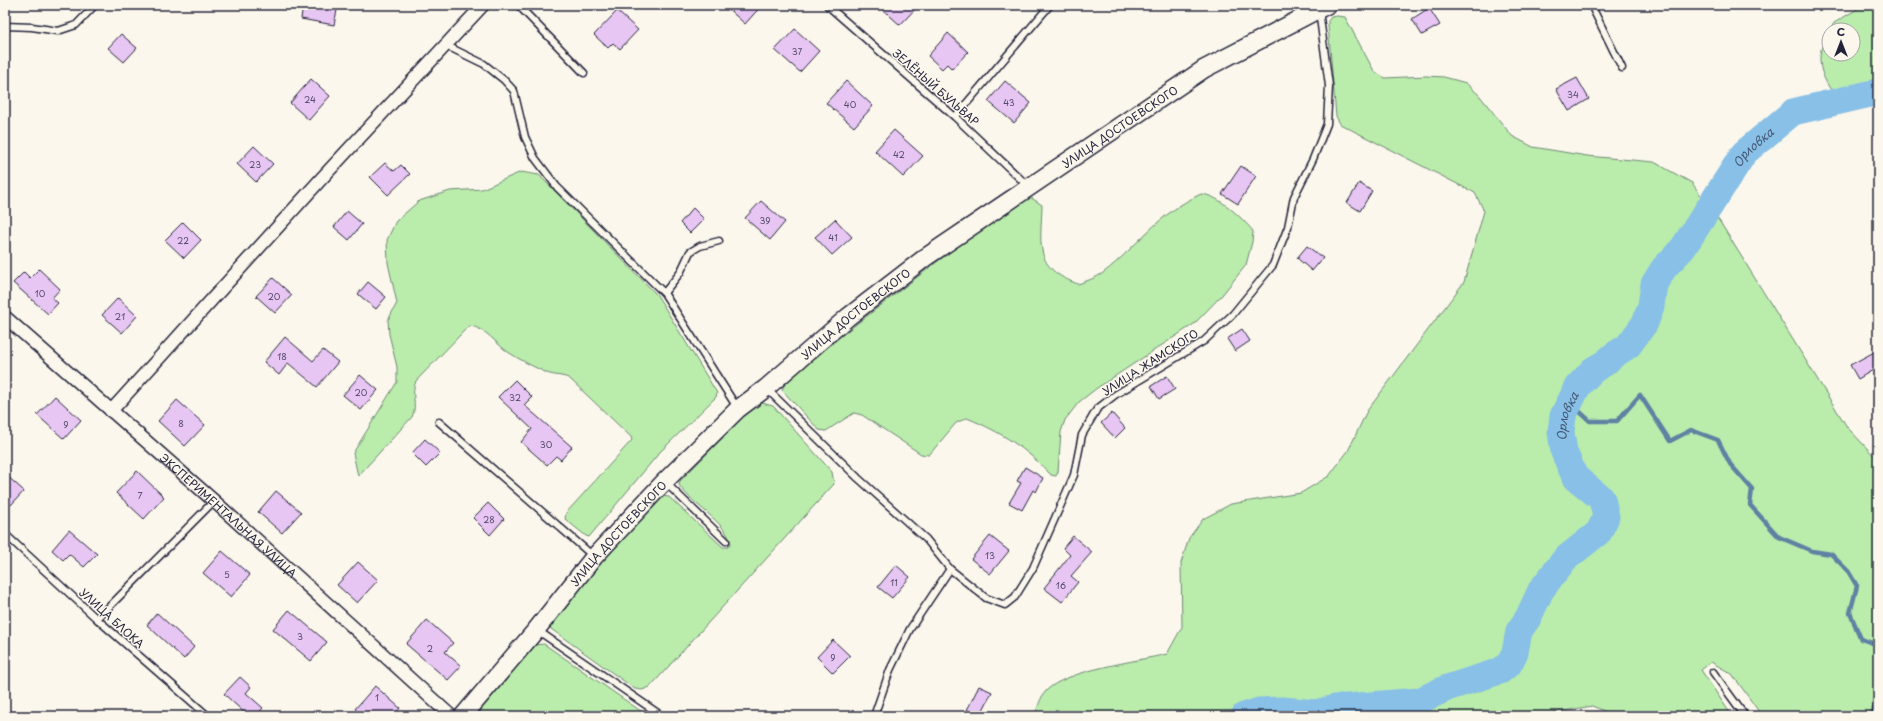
<svg xmlns="http://www.w3.org/2000/svg" width="1883" height="721" font-family="'Playpen Sans',sans-serif">
  <style>
    .green { fill: #baecac; stroke: #6e8774 }
    .lines { fill: none; stroke-linecap: round; stroke-linejoin: round }
    .stream { stroke: #5f81a2; stroke-width: 4.5 }
    .river { stroke: #88c0e7; stroke-width: 27 }
    .building { fill: #e8c6f3; stroke: #22223b }
    .service-casing { stroke: #22223b; stroke-width: 9 }
    .minor-casing { stroke: #22223b; stroke-width: 15 }
    .secondary-casing { stroke: #22223b; stroke-width: 20 }
    .service { stroke: #fbf7ec; stroke-width: 6 }
    .minor { stroke: #fbf7ec; stroke-width: 12 }
    .secondary { stroke: #fbf7ec; stroke-width: 17 }
    .labels { text-anchor: middle; dominant-baseline: central; stroke-width: 3; stroke-linejoin: round; paint-order: stroke }
    .number-label { font-size: 9px; fill: #544b69 }
    .street-label { font-size: 11px; fill: #22223b; stroke: #fbf7ec }
    .water-label { font-size: 12px; font-style: italic; fill: #465977; stroke: #fbf7ec }
  </style>
  <rect width="100%" height="100%" fill="#fbf7ec"/>
  <filter id="ink" filterUnits="userSpaceOnUse"><feTurbulence type="fractalNoise" baseFrequency=".025" numOctaves="2"/><feDisplacementMap in="SourceGraphic" scale="8" xChannelSelector="R" yChannelSelector="G"/><feConvolveMatrix kernelMatrix="1 2 1 2 8 2 1 2 1" color-interpolation-filters="sRGB"/></filter>
  <g filter="url(#ink)">
    <path class="green" d="M1864 5H1878V103L1850 108C1844 103 1837 99 1833 93 1818 72 1815 53 1829 32V54H1853V30H1830L1834 23Z
      M1337 16 1345 17 1374 71 1385 78 1426 76 1444 77 1466 83 1479 95 1512 136 1533 147 1587 156 1654 162 1692 183 1720 222 1847 427 1878 460V716H1762L1732 674 1711 662 1701 670 1732 716H1616L1592 706 1553 713 1546 716H1034C1038 708 1040 697 1046 691 1065 670 1139 661 1167 654L1182 627 1181 563 1189 538 1203 519 1231 504 1301 493 1329 476 1348 451 1367 411 1464 282 1484 211 1475 193 1340 124 1336 116 1328 26V21L1331 17Z
      M521 172 539 175 657 295 717 393 716 397 660 452 589 537 586 536 565 519 566 513 632 440 631 437 570 379C564 375 554 376 547 373 534 367 520 360 508 352 496 344 486 328 470 326L464 331 416 381C410 394 418 404 412 417L358 476 353 453 397 382V367L389 334 388 320 397 303 388 263 387 240 396 221 419 201 450 191 482 189Z
      M1201 194C1219 195 1242 218 1253 231L1252 242 1246 265 1222 295 1194 324 1097 388 1079 402 1065 420 1061 432 1058 472 1056 476 1051 475C1026 448 1001 432 967 418L956 423 929 455 921 454 862 415 854 413 826 431 819 430 782 390 788 377 1004 210 1030 197 1042 205C1041 245 1033 268 1078 284 1086 281 1096 278 1103 273 1139 245 1157 214 1201 194Z
      M762 403 773 406 832 472 834 484 650 687 642 690 635 689 551 629 550 623 552 616 657 499 662 496 669 497 723 547H728L731 543C725 521 692 505 679 485L680 481 751 409Z
      M544 644 648 716H479L484 701 534 645Z"/>
    <g class="lines">
      <path class="stream" d="M1569 402 1590 421H1617L1640 395 1670 441 1691 430 1718 440 1730 464 1752 489 1750 505 1779 537 1812 551 1831 554 1848 571 1857 586 1850 613 1861 639 1878 645
        M1874 716 1873 712 1878 695"/>
      <path class="river" id="s1" d="M1244 716 1259 711 1282 710 1316 713 1335 708 1419 701 1447 688 1500 671 1509 664 1515 652 1519 631 1528 618 1541 590 1565 559 1599 532 1606 517 1602 499 1575 477 1564 452 1561 432 1563 416 1578 386 1593 370 1605 363 1614 355 1628 346 1645 323 1651 306 1654 284 1664 268 1683 248 1744 153 1793 112 1878 92"/>
    </g>
    <path class="building" d="M303 5H338L334 25 301 19Z
      M724 5H762L745 24Z
      M878 5H919L900 25Z
      M1429 8 1440 25 1422 35 1412 19Z
      M617 11 638 30 620 49 613 43 608 48 594 35Z
      M795 29 819 51 800 72 775 50Z
      M948 33 968 52 952 69 947 64 942 69 928 56Z
      M121 34 137 48 124 62 108 48Z
      M1577 78 1589 99 1569 111 1556 89Z
      M311 79 330 96 309 120 290 103Z
      M846 81 873 106 854 127 826 103Z
      M1005 81 1031 103 1014 123 988 101Z
      M894 130 923 156 903 177 875 151Z
      M254 146 273 164 256 182 237 164Z
      M385 163 394 171 401 165 410 174 388 195 370 177Z
      M1241 166 1256 176 1238 204 1222 194Z
      M1359 183 1372 191 1360 211 1347 203Z
      M761 201 785 222 770 240 745 218Z
      M693 208 704 219 690 233 680 223Z
      M347 211 362 224 349 240 334 227Z
      M835 219 852 237 832 255 815 237Z
      M183 222 201 240 184 258 165 240Z
      M1307 246 1323 258 1312 271 1297 258Z
      M39 269 60 289 52 298 58 303 48 314 13 283 24 272 30 278Z
      M273 278 292 295 275 313 256 296Z
      M368 282 386 297 376 309 358 294Z
      M118 298 137 316 122 333 102 315Z
      M1242 329 1250 341 1235 351 1227 339Z
      M285 337 313 361 323 350 338 362 317 387 288 363 279 375 264 362Z
      M1878 350V367L1858 379 1850 365Z
      M360 375 378 390 361 410 343 395Z
      M1167 376 1175 389 1159 399 1151 386Z
      M515 380 532 397 524 405 572 447 561 460 556 456 547 465 521 442 532 429 498 397Z
      M55 396 81 420 64 439 37 415Z
      M177 400 205 425 185 446 158 421Z
      M1112 413 1125 428 1115 438 1101 423Z
      M425 439 440 453 426 467 412 453Z
      M1025 467 1043 478 1036 492 1033 490 1022 510 1009 503 1021 483 1017 481Z
      M137 471 164 497 144 519 116 493Z
      M5 474 24 491 11 505 5 499Z
      M276 491 301 512 282 533 258 512Z
      M488 503 504 519 490 535 473 518Z
      M69 530 97 554 84 567 69 554 63 560 52 550Z
      M990 536 1009 551 990 574 971 559Z
      M1073 536 1092 552 1071 576 1078 582 1062 602 1044 588 1070 555 1063 548Z
      M222 551 250 575 231 597 203 573Z
      M358 562 378 580 357 603 337 585Z
      M896 565 910 577 892 598 878 587Z
      M289 610 327 642 311 661 273 629Z
      M157 613 194 647 184 659 147 625Z
      M427 620 453 643 445 652 461 666 448 680 406 644Z
      M833 640 850 656 833 673 817 657Z
      M240 677 251 687 246 693 263 708 256 716H248L224 694Z
      M375 686 400 708 394 716H363L355 709Z
      M979 686 992 692 980 716 967 710Z"/>
    <g class="lines">
      <defs>
        <path id="service" d="M518 5 584 73
          M827 5 955 117 1028 186
          M1591 5 1622 68
          M5 26 32 27 58 31 76 25 95 5
          M445 45 484 64 504 80 514 91 525 137 535 158 557 187 664 293 738 409
          M955 117 1050 5
          M664 293 680 273 690 252 700 246 719 241
          M767 389 858 478 926 539 950 569
          M439 422 593 556
          M665 482 726 541
          M5 534 97 619 208 716
          M97 619 214 501
          M537 630 662 716
          M1713 672 1745 716
          M874 716 890 670 910 629 950 569 986 598 1005 605 1015 597 1033 568 1074 475 1082 435 1097 409 1115 395 1204 341 1233 314 1273 265 1288 227 1294 197 1313 159 1327 124 1329 86 1319 10"/>
        <g id="minor">
          <path id="s2" d="M5 317 214 501 451 716"/>
          <path d="M111 411 322 178 483 5"/>
        </g>
        <g id="secondary">
          <path id="s3" d="M463 716 536 630 594 557 664 482 738 409 766 388 848 317 926 257 1204 69 1327 5"/>
        </g>
      </defs>
      <use href="#service" class="service-casing"/>
      <use href="#minor" class="minor-casing"/>
      <use href="#secondary" class="secondary-casing"/>
      <use href="#service" class="service"/>
      <use href="#minor" class="minor"/>
      <use href="#secondary" class="secondary"/>
    </g>
  </g>
  <g class="labels">
    <g class="number-label">
      <text x="797" y="51">37</text>
      <text x="1573" y="94">34</text>
      <text x="310" y="99">24</text>
      <text x="1009" y="102">43</text>
      <text x="850" y="104">40</text>
      <text x="899" y="154">42</text>
      <text x="255" y="164">23</text>
      <text x="765" y="220">39</text>
      <text x="833" y="237">41</text>
      <text x="183" y="240">22</text>
      <text x="40" y="293">10</text>
      <text x="274" y="296">20</text>
      <text x="120" y="316">21</text>
      <text x="282" y="356">18</text>
      <text x="361" y="392">20</text>
      <text x="515" y="397">32</text>
      <text x="181" y="423">8</text>
      <text x="66" y="424">9</text>
      <text x="546" y="444">30</text>
      <text x="140" y="495">7</text>
      <text x="489" y="519">28</text>
      <text x="990" y="555">13</text>
      <text x="227" y="574">5</text>
      <text x="894" y="582">11</text>
      <text x="1061" y="585">16</text>
      <text x="300" y="636">3</text>
      <text x="430" y="648">2</text>
      <text x="833" y="657">9</text>
      <text x="377" y="697">1</text>
    </g>
    <g class="street-label">
      <text transform="translate(936 87) rotate(41)">ЗЕЛЁНЫЙ БУЛЬВАР</text>
      <text stroke="none"><textPath href="#s3" startOffset="888">УЛИЦА ДОСТОЕВСКОГО</textPath></text>
      <text stroke="none"><textPath href="#s3" startOffset="564">УЛИЦА ДОСТОЕВСКОГО</textPath></text>
      <text transform="translate(1150 362) rotate(-33)">УЛИЦА ЖАМСКОГО</text>
      <text stroke="none"><textPath href="#s2" startOffset="299">ЭКСПЕРИМЕНТАЛЬНАЯ УЛИЦА</textPath></text>
      <text stroke="none"><textPath href="#s3" startOffset="240">УЛИЦА ДОСТОЕВСКОГО</textPath></text>
      <text transform="translate(112 618) rotate(42)">УЛИЦА БЛОКА</text>
    </g>
    <g class="water-label">
      <text stroke="none"><textPath href="#s1" startOffset="909">Орловка</textPath></text>
      <text stroke="none"><textPath href="#s1" startOffset="573">Орловка</textPath></text>
    </g>
  </g>
  <rect width="1883" height="721" fill="none" stroke="#fbf7ec" stroke-width="20"/>
  <rect x="10" y="10" width="1863" height="701" fill="none" stroke="#22223b" stroke-width="1.5" filter="url(#ink)"/>
  <g transform="translate(1841 42)"><circle r="19" fill="#fbf7ec" stroke="#a4a2a5"/>
  <path d="M0-3L7 15L0 10L-7 15Z" fill="#22223b"/>
  <text y="-6" font-size="11" font-weight="bold" text-anchor="middle" fill="#22223b">С</text>
  </g>
</svg>
